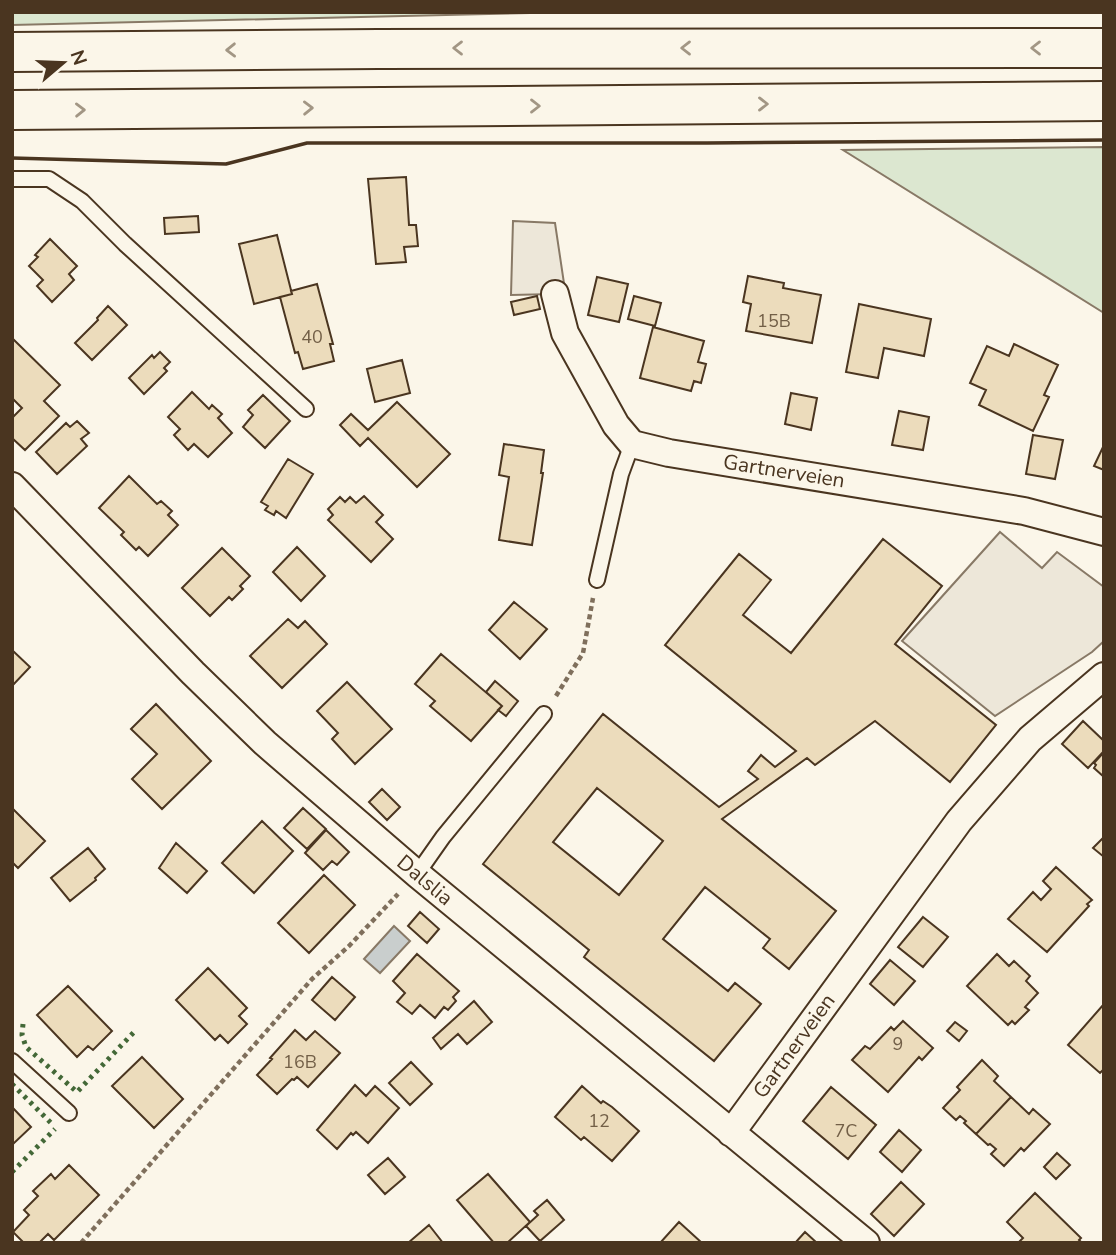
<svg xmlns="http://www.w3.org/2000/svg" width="1116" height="1255" font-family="'Nunito Sans',sans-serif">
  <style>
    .green { fill: #dce7d0; stroke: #887966; stroke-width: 2 }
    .parking { fill: #ede7d9; stroke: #887966; stroke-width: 2 }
    .water { fill: #c9cecd; stroke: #887966; stroke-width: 2 }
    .building { fill: #ecdcbc; stroke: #4a3520; stroke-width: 2; fill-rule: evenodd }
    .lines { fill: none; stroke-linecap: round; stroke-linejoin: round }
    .lane-casing { stroke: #4a3520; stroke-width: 18 }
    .street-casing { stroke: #4a3520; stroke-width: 30 }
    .highway-casing { stroke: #4a3520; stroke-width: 42 }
    .path { stroke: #7f6f5c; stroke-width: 4.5; stroke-dasharray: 5 3.5; stroke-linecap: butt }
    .lane { stroke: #fbf6e9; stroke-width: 14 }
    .street { stroke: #fbf6e9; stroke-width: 26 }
    .highway { stroke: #fbf6e9; stroke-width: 38 }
    .hedge { stroke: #436837; stroke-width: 5; stroke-dasharray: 3.5 5; stroke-linecap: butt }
    .wall { stroke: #4a3520; stroke-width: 3.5 }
    .oneway { stroke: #a29684 }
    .labels { text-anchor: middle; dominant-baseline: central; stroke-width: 5; stroke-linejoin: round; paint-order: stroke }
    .number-label { font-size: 18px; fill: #725f47 }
    .street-label { font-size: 21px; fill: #4a3520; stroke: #fbf6e9 }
  </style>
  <rect width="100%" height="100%" fill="#fbf6e9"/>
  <path class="green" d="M12 12H574L12 25Z
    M1104 147V313L843 150Z"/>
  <path class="parking" d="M513 221 555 223 565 290 555 294 511 295Z
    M1000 532 1042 568 1057 552 1104 587V641L1092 652 995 716 902 641Z"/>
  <path class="water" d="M394 926 410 941 380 973 364 959Z"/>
  <path class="building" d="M406 177 409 225H416L418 246 404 247 406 262 376 264 368 179Z
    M198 216 199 232 165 234 164 218Z
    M277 235 292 294 254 304 239 244Z
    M50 239 77 266 69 274 74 280 52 302 37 286 43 280 29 266 38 257 35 255Z
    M748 276 784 283 783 288 821 295 812 343 746 331 751 304 743 302Z
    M597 277 628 284 619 322 588 315Z
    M317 284 333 344H330L334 361 303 369 298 352 295 353 280 297 292 294 291 291Z
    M537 296 540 309 514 315 511 302Z
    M634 296 661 303 655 326 628 319Z
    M859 304 931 319 924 356 884 348 878 378 846 372Z
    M108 306 127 325 92 360 75 343 98 320 97 318Z
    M653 327 704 341 698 362 706 364 701 383 694 381 691 391 640 378Z
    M12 338 60 385 44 401 59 416 25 450 12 438V418L22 408 12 398Z
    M1014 344 1058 365 1044 395 1049 397 1033 431 979 405 986 390 970 383 987 346 1009 356Z
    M160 352 170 362 164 368 167 371 144 394 129 378 152 355 154 358Z
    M402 360 410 393 375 402 367 369Z
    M192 392 209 409 212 405 222 414 218 418 232 433 208 457 194 444 188 450 174 435 180 429 168 417Z
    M791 393 817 398 811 430 785 424Z
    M263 395 290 421 265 448 243 427 253 415 248 410Z
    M397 402 450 454 417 487 368 438 360 446 340 425 351 414 368 430Z
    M899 411 929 417 923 450 892 445Z
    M77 421 89 433 81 439 87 446 57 474 36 452 66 423 70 427Z
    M1033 435 1063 440 1055 479 1026 474Z
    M504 444 544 450 541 473H543L532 545 499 540 509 477 499 475Z
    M1104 445V470L1094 466Z
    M288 459 313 474 286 518 276 511 274 515 265 510 268 506 261 502Z
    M129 476 157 504 161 501 172 511 168 515 178 525 148 556 139 547 136 550 121 535 124 532 99 508Z
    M364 496 383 515 376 522 393 539 371 562 328 520 333 515 328 509 340 497 345 502 350 497 356 503Z
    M883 539 942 586 895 644 996 725 950 782 875 721 815 765 807 758 722 819 836 911 789 969 763 948 770 939 705 887 663 939 728 991 735 983 761 1004 714 1061 584 957 589 950 483 864 603 714 719 807 758 779 748 771 761 755 775 767 796 751 665 645 739 554 771 580 743 615 791 653ZM597 788 663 841 619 895 553 842Z
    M297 547 325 576 301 601 273 572Z
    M222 548 250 576 240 586 243 589 232 600 229 597 210 616 182 588Z
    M514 602 547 629 520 659 489 630Z
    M288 619 298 628 305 621 327 644 282 688 250 656Z
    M12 650 30 667 12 686Z
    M441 654 502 706 471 741 430 706 435 701 415 684Z
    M495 681 518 701 506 716 498 710 502 706 486 692Z
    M347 682 392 729 355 764 332 739 338 733 317 711Z
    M156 704 211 761 162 809 132 779 157 754 131 729Z
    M1083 721 1104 741V751L1088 768 1062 744Z
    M1104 752V777L1094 768 1096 765 1094 763Z
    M382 789 400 807 387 820 369 802Z
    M12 808 45 841 18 868 12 862Z
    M303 808 326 829 307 849 284 828Z
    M262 821 293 851 254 893 222 863Z
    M326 830 349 852 337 865 332 861 323 870 305 853Z
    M1104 837V857L1093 848Z
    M176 843 207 871 187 893 159 868Z
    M88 848 105 869 95 878 96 880 70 901 51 878Z
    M1056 867 1092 900 1087 904 1089 906 1047 952 1008 919 1033 892 1041 900 1051 889 1043 881Z
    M324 875 355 905 309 953 278 923Z
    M420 912 439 929 427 943 408 926Z
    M923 917 948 937 923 967 898 947Z
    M417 954 459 991 453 997 456 1001 448 1010 444 1007 435 1018 420 1005 412 1014 397 1002 405 993 393 981Z
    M997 954 1009 966 1014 961 1030 976 1026 981 1038 993 1025 1007 1029 1010 1015 1024 1012 1021 1008 1025 967 986Z
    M890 960 915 981 894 1005 870 984Z
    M208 968 247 1008 239 1016 247 1024 228 1043 220 1035 215 1040 176 1000Z
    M332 977 355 997 335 1020 312 1000Z
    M68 986 112 1031 93 1050 88 1046 77 1057 37 1015Z
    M474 1001 492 1022 467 1044 458 1034 441 1049 433 1038Z
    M1104 1004V1069L1100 1073 1068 1045Z
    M903 1021 933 1048 922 1060 919 1057 888 1092 852 1060 865 1046 870 1049 891 1027 894 1030Z
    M955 1022 967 1031 959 1041 947 1031Z
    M295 1030 306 1040 315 1031 340 1053 308 1087 297 1077 294 1080 292 1079 277 1094 257 1075 272 1059 270 1058Z
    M142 1057 183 1099 154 1128 112 1086Z
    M982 1060 998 1076 994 1081 1011 1097 976 1134 964 1123 966 1121 960 1116 956 1120 943 1108 960 1090 957 1087Z
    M411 1062 432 1084 410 1105 389 1083Z
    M355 1085 366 1096 375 1086 399 1108 368 1143 356 1132 353 1135 351 1133 337 1149 317 1130Z
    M582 1086 601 1103 603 1101 612 1107 639 1131 612 1161 584 1137 581 1140 555 1117Z
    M831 1087 876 1125 848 1159 803 1121Z
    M1011 1097 1029 1114 1033 1109 1050 1124 1024 1151 1021 1148 1004 1166 991 1154 996 1149 990 1144 988 1145 976 1134Z
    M12 1107 31 1127 12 1145Z
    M899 1130 921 1150 902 1172 880 1152Z
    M1057 1153 1070 1165 1056 1179 1044 1167Z
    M388 1158 405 1177 385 1194 368 1175Z
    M69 1165 99 1195 54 1240 48 1234 39 1243H24L13 1232 29 1215 24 1210 38 1196 33 1191 51 1174 55 1179Z
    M488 1174 530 1222 507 1243H494L457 1200Z
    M901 1182 924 1204 894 1236 871 1214Z
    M1035 1193 1081 1238 1079 1240 1082 1243H1018L1023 1238 1007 1222Z
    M547 1200 564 1220 540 1241 526 1226 538 1215 534 1211Z
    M679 1222 702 1243H660Z
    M429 1225 443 1243H408Z
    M805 1232 817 1243H795Z"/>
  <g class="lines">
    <defs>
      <path id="lane" d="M12 179H49L82 201 125 244 306 409
        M597 580 621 474 632 444
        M417 874 443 837 544 714
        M12 1061 69 1113"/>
      <path id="street" d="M555 294 565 333 616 425 632 444 669 453 1024 511 1104 532
        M12 486 193 673 265 743 417 874 866 1243
        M731 1133 959 821 1030 739 1104 676"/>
      <path id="highway" d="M12 52 378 49 1104 48
        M12 110 1104 101"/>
    </defs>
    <use href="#lane" class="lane-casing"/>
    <use href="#street" class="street-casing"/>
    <use href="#highway" class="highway-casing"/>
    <path class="path" d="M556 696 583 653 593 598
      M81 1243 312 979 349 946 398 894"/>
    <use href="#lane" class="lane"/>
    <use href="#street" class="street"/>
    <use href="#highway" class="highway"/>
    <path class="hedge" d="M23 1024 22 1035 26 1047 77 1092 135 1031
      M12 1084 53 1125
      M12 1172 55 1129"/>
    <path class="wall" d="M12 158 226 164 307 143H707L1104 140"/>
  </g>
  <defs><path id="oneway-chevron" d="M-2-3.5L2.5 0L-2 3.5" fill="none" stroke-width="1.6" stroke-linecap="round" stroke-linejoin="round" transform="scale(1.75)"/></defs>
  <g class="oneway">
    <use href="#oneway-chevron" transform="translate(458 48) rotate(180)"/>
    <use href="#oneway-chevron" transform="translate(686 48) rotate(180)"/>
    <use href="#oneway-chevron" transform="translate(1036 48) rotate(180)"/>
    <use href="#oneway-chevron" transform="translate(231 50) rotate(179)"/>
    <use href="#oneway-chevron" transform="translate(763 104)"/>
    <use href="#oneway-chevron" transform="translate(535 106)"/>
    <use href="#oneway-chevron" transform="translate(308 108) rotate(-1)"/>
    <use href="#oneway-chevron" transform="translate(80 110) rotate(-1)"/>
  </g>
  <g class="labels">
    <g class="number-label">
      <text x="774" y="321">15B</text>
      <text x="312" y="337">40</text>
      <text x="898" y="1044">9</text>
      <text x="300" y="1062">16B</text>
      <text x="599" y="1121">12</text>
      <text x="846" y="1131">7C</text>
    </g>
    <g class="street-label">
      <text transform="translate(784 471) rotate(9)">Gartnerveien</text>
      <text transform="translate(425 880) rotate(40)">Dalslia</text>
      <text transform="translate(794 1046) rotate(-54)">Gartnerveien</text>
    </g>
  </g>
  <rect width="1116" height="1255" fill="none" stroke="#4a3520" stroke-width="28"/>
  <g transform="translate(63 63) rotate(71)" stroke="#fbf6e9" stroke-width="5" paint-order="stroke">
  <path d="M0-5L12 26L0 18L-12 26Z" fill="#4a3520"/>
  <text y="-10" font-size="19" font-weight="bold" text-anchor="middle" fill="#4a3520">N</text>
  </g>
</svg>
